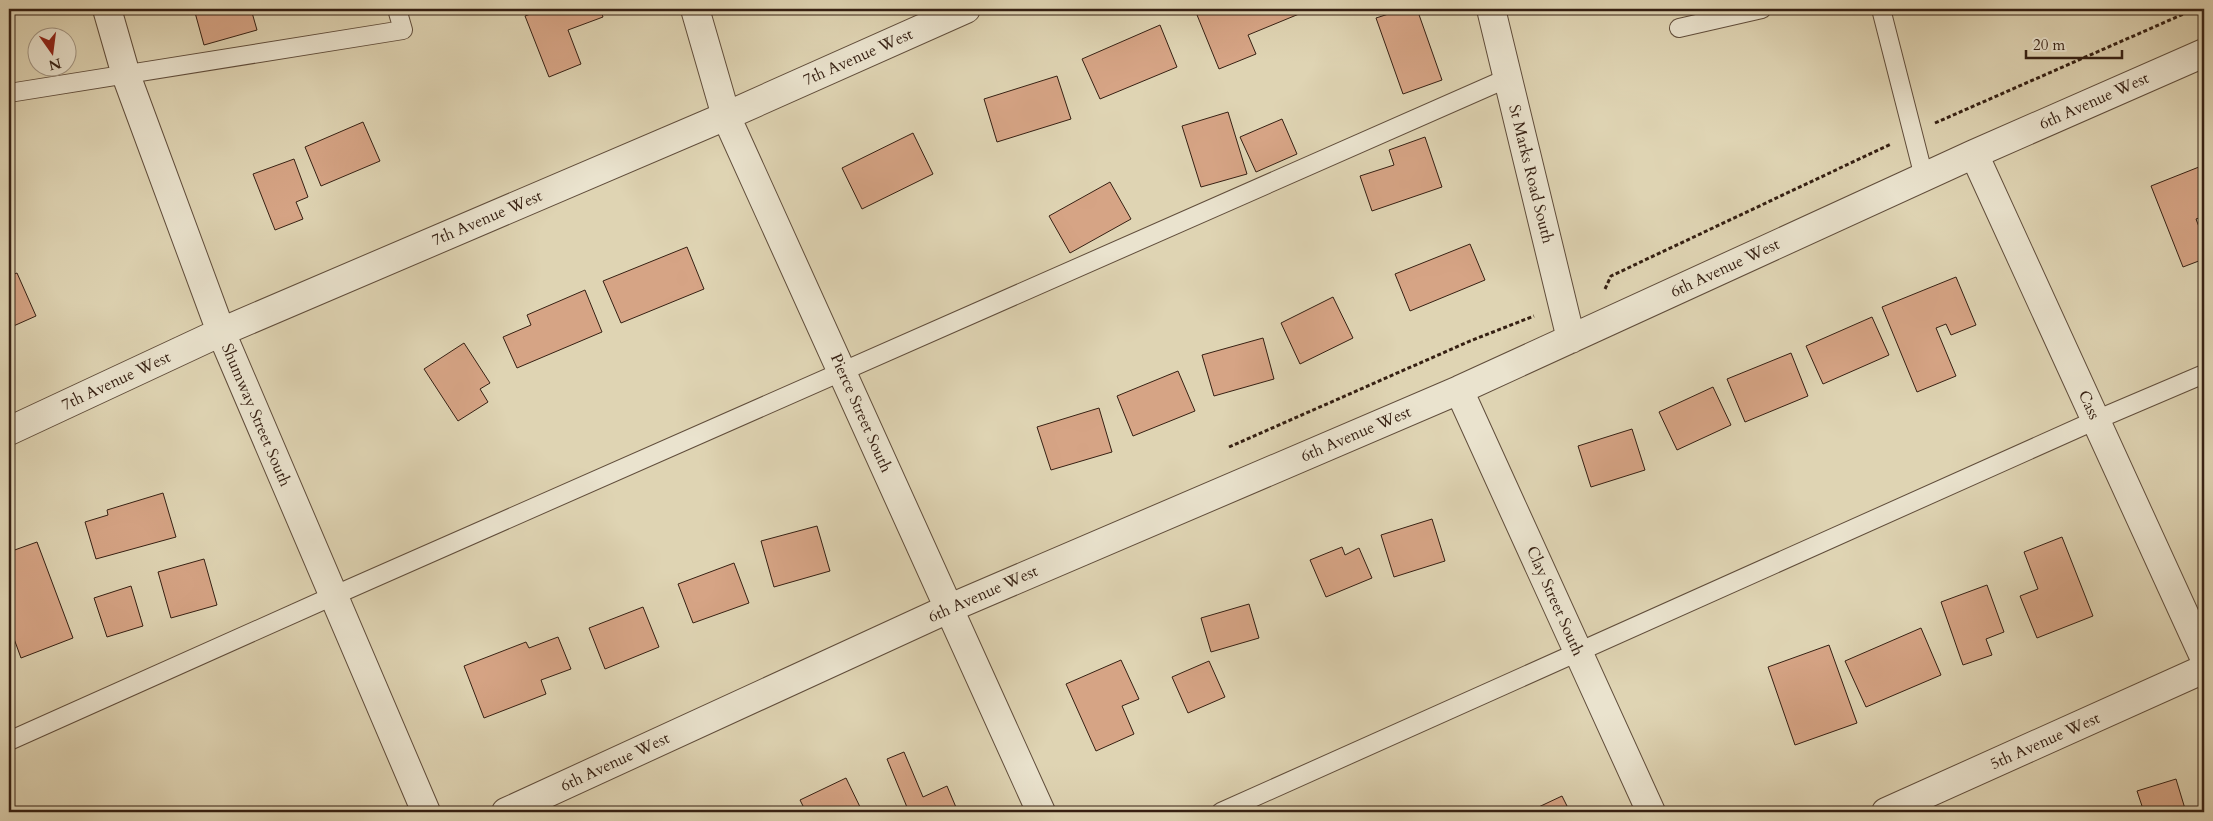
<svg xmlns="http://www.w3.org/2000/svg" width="2213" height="821" font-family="Cardo,serif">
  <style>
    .building { fill: #d6a485; stroke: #362013 }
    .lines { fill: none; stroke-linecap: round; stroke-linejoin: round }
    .lane-casing { stroke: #604d3b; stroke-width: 20 }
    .street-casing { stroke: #604d3b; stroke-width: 30 }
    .path { stroke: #362013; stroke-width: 3; stroke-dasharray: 4 2.5; stroke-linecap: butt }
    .lane { stroke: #eae3ce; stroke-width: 18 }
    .street { stroke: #eae3ce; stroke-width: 28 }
    .labels { text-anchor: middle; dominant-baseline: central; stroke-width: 4.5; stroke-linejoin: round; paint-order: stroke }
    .street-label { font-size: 16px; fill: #362013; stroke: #eae3ce }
  </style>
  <rect width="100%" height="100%" fill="#dfd4b3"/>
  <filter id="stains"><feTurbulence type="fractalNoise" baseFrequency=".004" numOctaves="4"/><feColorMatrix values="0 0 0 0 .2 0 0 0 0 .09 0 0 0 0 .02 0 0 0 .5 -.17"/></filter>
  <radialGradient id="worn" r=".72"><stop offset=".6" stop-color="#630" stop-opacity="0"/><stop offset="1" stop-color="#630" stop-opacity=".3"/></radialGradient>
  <path class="building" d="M194 9H251L257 30 204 45Z
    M544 9H600L603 17 568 30 581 64 549 77 525 16Z
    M1198 9H1296L1299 14 1248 35 1256 54 1219 69 1195 10Z
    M1404 9H1417L1442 80 1403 94 1376 18Z
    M1160 25 1177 67 1100 99 1082 59Z
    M1057 76 1071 119 997 142 984 99Z
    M1228 112 1247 174 1201 187 1182 126Z
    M1282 119 1297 154 1256 172 1240 137Z
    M363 122 380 161 321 186 305 147Z
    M913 133 933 174 862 209 842 168Z
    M1425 137 1442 187 1372 211 1360 176 1394 165 1389 150Z
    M294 159 308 197 296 202 303 219 275 230 253 174Z
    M2204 165V216L2196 219 2204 240V259L2183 267 2151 186Z
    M1110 182 1131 219 1070 253 1049 216Z
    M1470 244 1485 280 1410 311 1395 274Z
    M687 247 704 289 621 323 603 281Z
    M17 273 36 316 9 328V276Z
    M1956 277 1976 325 1951 335 1946 324 1936 328 1956 376 1917 392 1882 307Z
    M585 290 602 332 517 368 503 337 531 325 527 315Z
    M1333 297 1353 338 1300 364 1281 323Z
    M1872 317 1889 355 1823 384 1806 346Z
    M1263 338 1274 379 1214 396 1202 355Z
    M464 343 490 383 480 389 488 402 458 421 424 369Z
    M1791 353 1808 396 1745 422 1727 379Z
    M1178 371 1195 411 1133 436 1117 396Z
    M1713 387 1731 425 1677 450 1659 412Z
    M1099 408 1112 452 1051 470 1037 427Z
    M1632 429 1645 470 1591 487 1578 446Z
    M163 493 176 537 96 559 85 522 108 515 107 510Z
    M1432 519 1445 561 1394 577 1381 535Z
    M817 526 830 571 774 587 761 541Z
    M2062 537 2093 616 2037 638 2020 596 2038 589 2024 552Z
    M37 542 73 638 21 658 9 625V552Z
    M1342 547 1345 555 1359 548 1372 578 1326 597 1310 560Z
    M204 559 217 605 171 618 158 572Z
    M734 563 749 603 693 623 678 584Z
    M1987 585 2004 632 1986 639 1992 655 1963 665 1941 602Z
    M131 586 143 626 107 637 94 598Z
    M1249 604 1259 638 1211 652 1201 618Z
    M643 607 659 647 605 669 589 628Z
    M1921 628 1941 675 1866 707 1845 661Z
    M558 637 571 669 541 680 546 694 484 718 464 666 526 642 529 648Z
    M1829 645 1857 723 1795 745 1768 667Z
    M1121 660 1139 699 1122 706 1134 734 1096 751 1066 684Z
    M1209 661 1225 697 1188 713 1172 677Z
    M904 752 923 797 947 786 958 812H909L887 759Z
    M846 778 862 811 806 812 800 800Z
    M2176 779 2186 812H2144L2137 791Z
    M1562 796 1570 812H1528Z"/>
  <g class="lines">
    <defs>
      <path id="lane" d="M1881 9 1924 177
        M1679 28 1762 9
        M9 93 403 30 397 9
        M9 741 333 596 1508 78
        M1221 812 2096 420 2204 374"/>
      <path id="street" d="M107 9 126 75 221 332 426 812
        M695 9 726 116 1041 812
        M1491 9 1571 339
        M1974 154 2204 657
        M1459 390 1651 812
        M9 431 221 332 726 116 966 9
        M506 812 950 608 1459 390 1974 154 2204 53
        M1886 812 2204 669"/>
    </defs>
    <use href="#lane" class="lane-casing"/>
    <use href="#street" class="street-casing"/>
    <path class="path" d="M1935 123 2195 9
      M1605 289 1611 276 1891 144
      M1229 447 1470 341 1534 316"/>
    <use href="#lane" class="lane"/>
    <use href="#street" class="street"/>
  </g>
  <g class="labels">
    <g class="street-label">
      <text transform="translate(858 57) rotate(-24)">7th Avenue West</text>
      <text transform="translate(2094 101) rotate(-24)">6th Avenue West</text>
      <text transform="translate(1531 174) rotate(76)">St Marks Road South</text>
      <text transform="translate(487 218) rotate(-23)">7th Avenue West</text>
      <text transform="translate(1725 268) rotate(-25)">6th Avenue West</text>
      <text transform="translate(116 381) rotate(-25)">7th Avenue West</text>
      <text transform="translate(2089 405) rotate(65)">Cass</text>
      <text transform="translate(861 413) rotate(66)">Pierce Street South</text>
      <text transform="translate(256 415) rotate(67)">Shumway Street South</text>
      <text transform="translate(1356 434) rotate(-23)">6th Avenue West</text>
      <text transform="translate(983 594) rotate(-24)">6th Avenue West</text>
      <text transform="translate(1555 601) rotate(66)">Clay Street South</text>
      <text transform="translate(2045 741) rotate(-24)">5th Avenue West</text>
      <text transform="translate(615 762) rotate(-25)">6th Avenue West</text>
    </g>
  </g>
  <rect width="2213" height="821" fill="none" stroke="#dfd4b3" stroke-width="30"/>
  <rect x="10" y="10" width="2193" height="801" fill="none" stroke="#362013" stroke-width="2.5"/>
  <rect x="15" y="15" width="2183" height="791" fill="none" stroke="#362013"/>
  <g transform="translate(52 52) rotate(166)"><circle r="24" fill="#eae3ce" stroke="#a29583"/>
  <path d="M0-4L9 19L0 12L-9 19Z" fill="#8f2418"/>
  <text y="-8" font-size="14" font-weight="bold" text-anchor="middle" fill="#362013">N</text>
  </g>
  <path d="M2026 50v8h96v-8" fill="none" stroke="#362013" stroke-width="2.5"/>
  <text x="2033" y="50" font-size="15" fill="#362013" stroke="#eae3ce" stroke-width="4" paint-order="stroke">20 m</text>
  <rect width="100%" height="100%" filter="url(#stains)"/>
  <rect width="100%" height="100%" fill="url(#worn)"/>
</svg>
